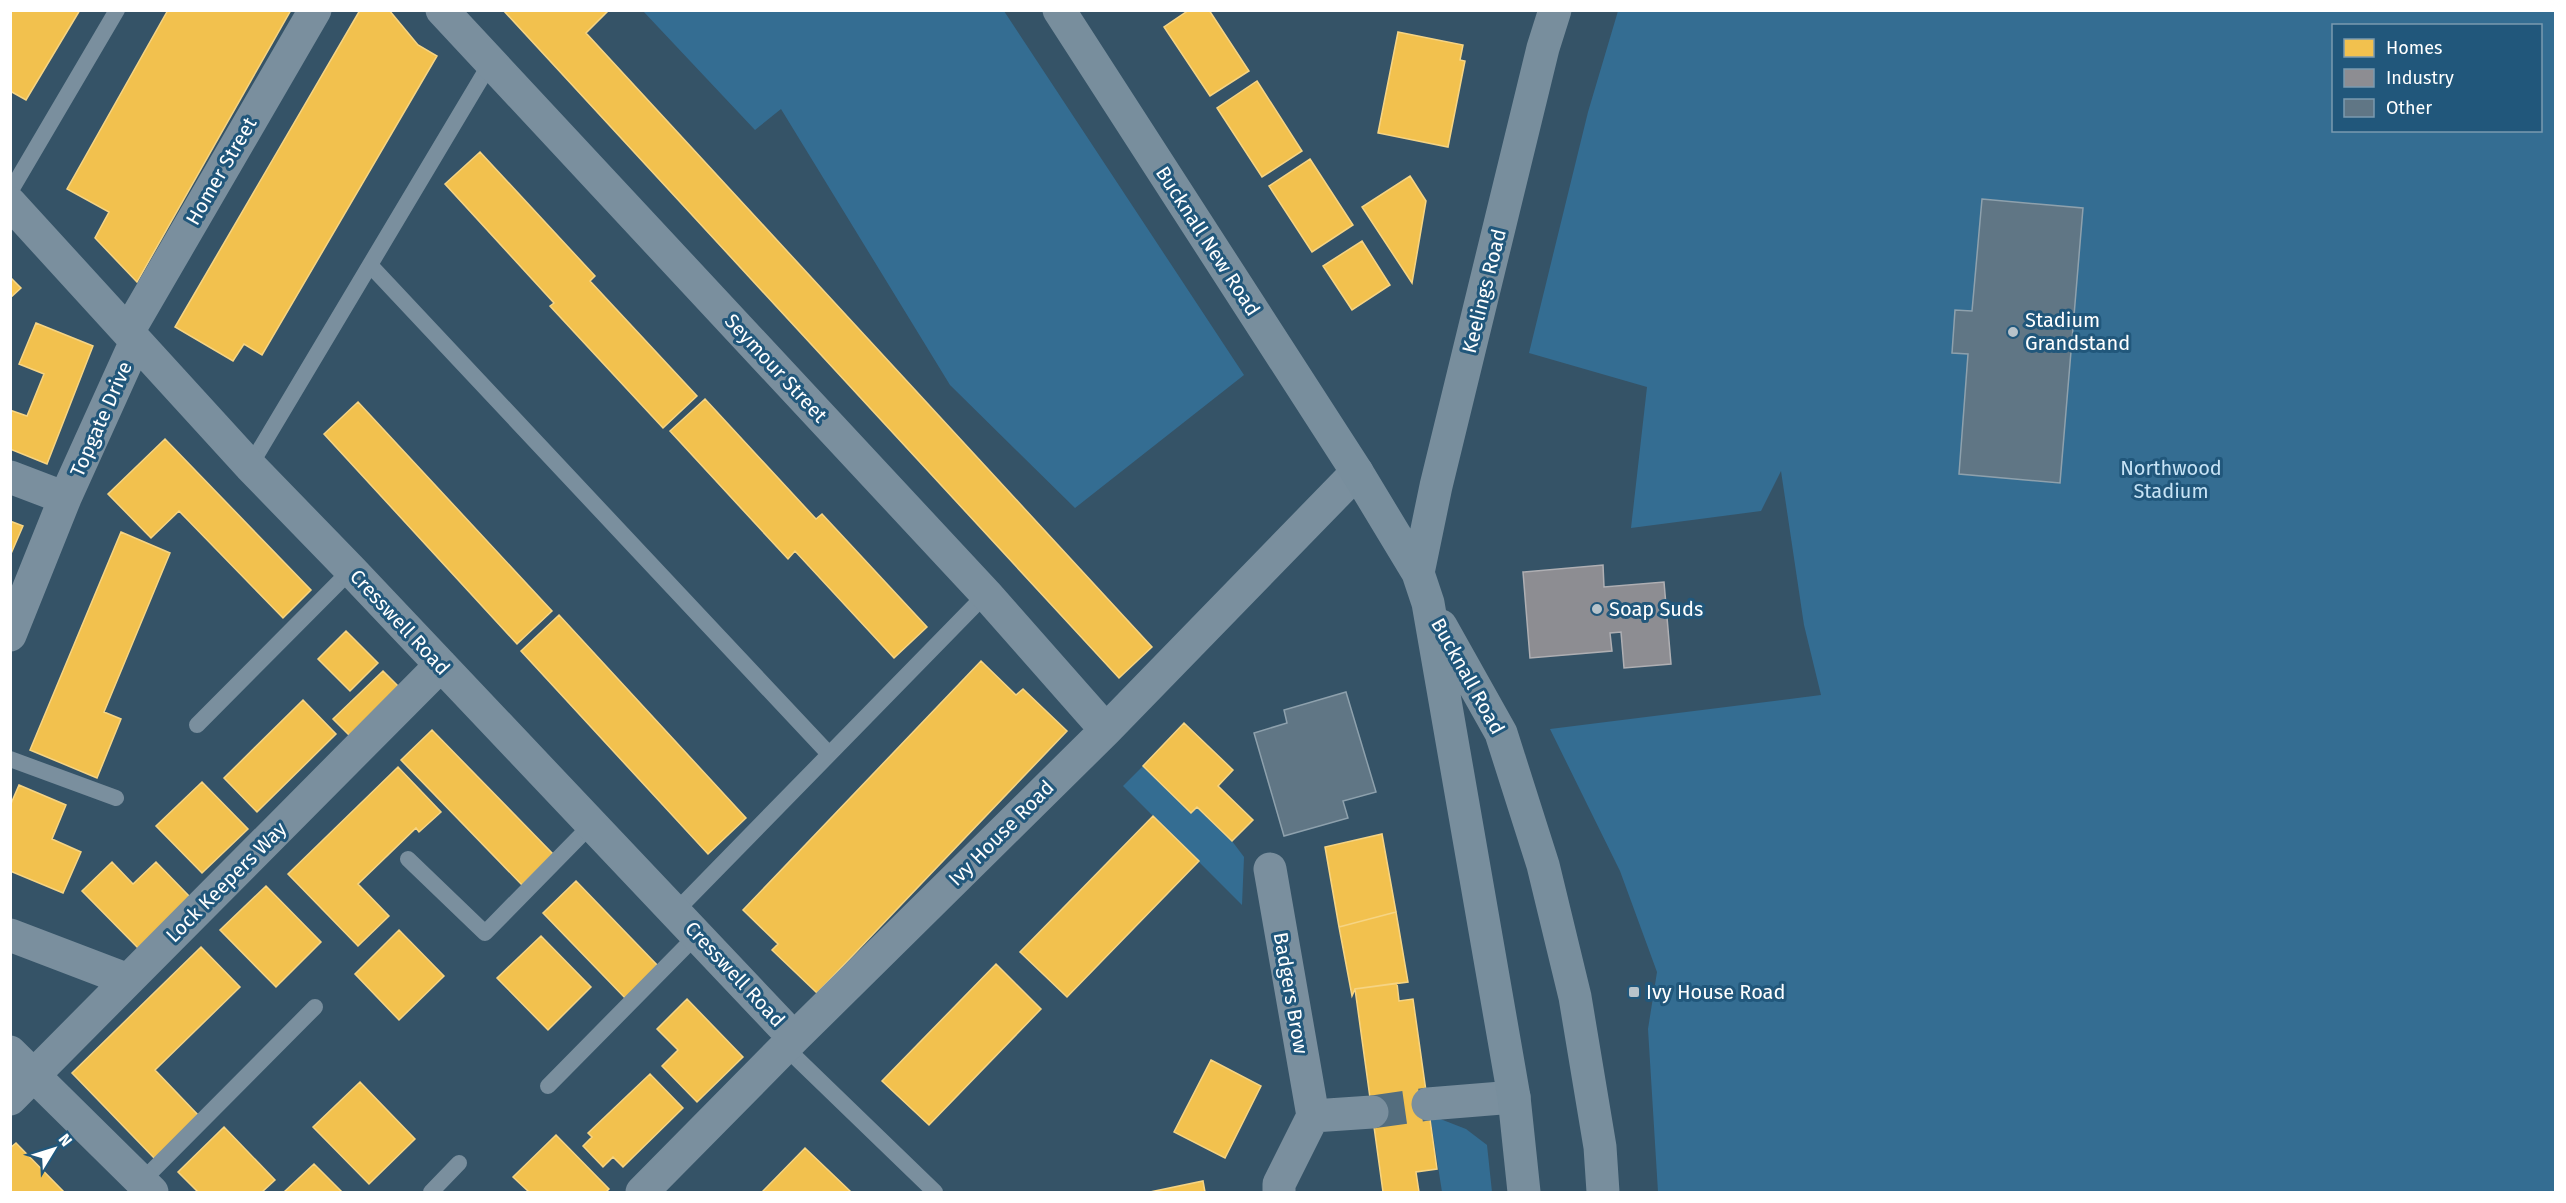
<svg xmlns="http://www.w3.org/2000/svg" width="2566" height="1203" font-family="'Fira Sans',sans-serif">
  <style>
    .green { fill: #346d92; fill-rule: evenodd }
    .homes { fill: #f2c14e; stroke: #f6d483; stroke-width: 1.5 }
    .industry { fill: #8d8d92; stroke: #afafb3; stroke-width: 1.5 }
    .building { fill: #607685; stroke: #8ea1ad; stroke-width: 1.5 }
    .lines { fill: none; stroke-linecap: round; stroke-linejoin: round }
    .street-tunnel { stroke: #536d7e; stroke-width: 33; stroke-dasharray: 33 16; stroke-linecap: butt }
    .lane { stroke: #7a8f9e; stroke-width: 16 }
    .street { stroke: #7a8f9e; stroke-width: 33 }
    .primary { stroke: #788e9d; stroke-width: 33 }
    .poi-dot { fill: #b8c3ca; stroke: #21577b; stroke-width: 2 }
    .labels { text-anchor: middle; dominant-baseline: central; stroke-width: 6; stroke-linejoin: round; paint-order: stroke }
    .street-label { font-size: 20px; fill: #fff; stroke: #21577b }
    .poi-label { font-size: 20px; fill: #fff; stroke: #21577b; text-anchor: start }
    .park-label { font-size: 20px; fill: #c7e3f5; stroke: #21577b }
  </style>
  <rect width="100%" height="100%" fill="#355367"/>
  <path class="green" d="M643 11H1004L1244 375 1075 508 950 385 781 109 755 130Z
    M1618 11H2555V1192H1658L1648 1029 1657 972 1620 871 1550 729 1821 695 1804 625 1781 471 1761 511 1631 528 1647 387 1529 353 1588 112ZM2334 26H2540V130H2334Z
    M1143 766 1191 813 1197 807 1232 841 1244 857 1242 905 1123 786Z
    M1430 1115 1466 1129 1487 1145 1492 1192H1442Z"/>
  <path class="homes" d="M10 10H80L26 100 10 91Z
    M168 10H291L137 282 95 238 109 212 67 189Z
    M360 10H389L418 45 437 56 262 355 244 344 233 361 175 327Z
    M503 10H609L586 33 1152 647 1119 678Z
    M1189 10H1209L1249 71 1210 96 1164 27Z
    M1398 32 1463 45 1460 60 1465 61 1448 147 1378 133Z
    M1257 81 1302 151 1262 177 1217 108Z
    M480 152 595 276 590 281 697 396 663 428 550 306 554 303 445 184Z
    M1310 159 1353 225 1312 252 1269 186Z
    M1410 176 1426 201 1412 283 1362 207Z
    M1362 241 1390 285 1352 310 1323 266Z
    M10 277 21 288 10 298Z
    M36 323 93 346 47 464 10 449V410L27 416 44 374 19 364Z
    M705 399 816 519 822 514 927 627 894 658 795 551 788 559 670 431Z
    M358 402 552 611 517 644 324 434Z
    M165 439 311 590 283 618 179 511 151 538 108 494Z
    M10 521 23 526 10 556Z
    M121 532 170 553 104 712 121 719 97 778 30 750Z
    M559 615 746 818 708 854 521 651Z
    M346 631 378 663 350 691 318 659Z
    M981 661 1016 695 1023 689 1067 731 817 993 772 950 778 944 743 910Z
    M383 671 404 692 355 741 333 719Z
    M303 700 336 734 257 812 224 778Z
    M1184 723 1233 770 1218 786 1253 820 1232 841 1197 807 1191 813 1143 766Z
    M432 730 553 854 522 885 401 760Z
    M398 767 441 812 419 832 416 828 358 884 389 916 358 946 288 874Z
    M202 782 248 829 202 873 156 826Z
    M19 785 66 805 52 839 81 852 63 893 10 871V806Z
    M1153 816 1199 861 1067 997 1020 952Z
    M1382 834 1396 912 1339 927 1325 847Z
    M112 862 133 884 156 862 190 897 138 948 82 891Z
    M576 881 660 968 627 1000 543 913Z
    M266 886 321 942 276 987 220 930Z
    M1396 912 1408 982 1355 989 1352 996 1339 927Z
    M399 930 444 976 399 1020 355 974Z
    M541 936 591 987 548 1030 497 978Z
    M201 947 240 987 155 1070 200 1117 156 1160 72 1073Z
    M996 964 1041 1009 929 1125 882 1081Z
    M1397 983 1399 1001 1413 999 1437 1169 1416 1172 1419 1192H1378H1383L1355 989Z
    M687 999 743 1057 697 1102 662 1066 678 1050 657 1029Z
    M1211 1060 1261 1086 1225 1158 1174 1132Z
    M650 1074 683 1108 623 1167 613 1157 603 1167 583 1146 592 1137 588 1133Z
    M360 1082 415 1139 369 1184 313 1127Z
    M224 1127 275 1180 262 1192H198L178 1172Z
    M556 1135 609 1189 606 1192H529L513 1177Z
    M16 1143 64 1192H10V1148Z
    M805 1148 851 1192H762Z
    M314 1164 342 1192H284Z
    M1203 1181 1205 1192H1150Z"/>
  <path class="industry" d="M1603 565 1604 587 1664 582 1671 664 1624 668 1621 632 1610 633 1612 651 1530 658 1523 572Z"/>
  <path class="building" d="M1982 199 2083 208 2060 483 1959 474 1968 354 1952 353 1955 310 1972 311Z
    M1346 692 1376 792 1343 801 1348 818 1284 836 1254 733 1287 723 1284 710Z"/>
  <g class="lines">
    <path class="street-tunnel" d="M1372 1112 1428 1104"/>
    <path class="lane" d="M10 192 117 10
      M370 265 829 754
      M250 466 491 62
      M197 725 351 570
      M10 759 116 798
      M408 859 485 933 592 824
      M676 911 986 594
      M785 1047 935 1192
      M548 1086 698 934
      M141 1182 315 1007
      M431 1192 459 1163"/>
    <path class="street" d="M442 10 986 594 1106 730
      M10 203 250 466 351 570 794 1038
      M128 332 315 10
      M10 477 65 498
      M10 635 65 498 136 341
      M1270 869 1313 1116 1279 1184V1192
      M10 935 128 980
      M10 1052 152 1192
      M10 1099 441 665
      M1428 1104 1514 1097
      M1313 1116 1372 1112
      M642 1192 794 1038 1106 730 1357 472"/>
    <path class="primary" d="M1059 10 1357 472 1418 573 1428 603 1514 1097 1524 1192
      M1418 573 1436 486 1543 48 1555 10
      M1441 626 1501 733 1543 865 1575 997 1600 1147 1603 1192"/>
  </g>
  <g class="poi-dot">
    <circle cx="2013" cy="332" r="6"/>
    <circle cx="1597" cy="609" r="6"/>
    <rect x="1628" y="986" width="12" height="12" rx="3"/>
  </g>
  <g class="labels">
    <g class="street-label">
      <text transform="translate(221 171) rotate(-60)">Homer Street</text>
      <text transform="translate(1208 241) rotate(57)">Bucknall New Road</text>
      <text transform="translate(1484 291) rotate(-76)">Keelings Road</text>
      <text transform="translate(776 368) rotate(47)">Seymour Street</text>
      <text transform="translate(101 419) rotate(-66)">Topgate Drive</text>
      <text transform="translate(400 622) rotate(47)">Cresswell Road</text>
      <text transform="translate(1468 676) rotate(61)">Bucknall Road</text>
      <text transform="translate(1001 833) rotate(-45)">Ivy House Road</text>
      <text transform="translate(226 882) rotate(-45)">Lock Keepers Way</text>
      <text transform="translate(735 974) rotate(47)">Cresswell Road</text>
      <text transform="translate(1291 993) rotate(80)">Badgers Brow</text>
    </g>
    <g class="poi-label">
      <text x="2025" y="320">Stadium<tspan x="2025" dy="23">Grandstand</tspan></text>
      <text x="1609" y="609">Soap Suds</text>
      <text x="1646" y="992">Ivy House Road</text>
    </g>
    <g class="park-label">
      <text x="2171" y="468">Northwood<tspan x="2171" dy="23">Stadium</tspan></text>
    </g>
  </g>
  <rect width="2566" height="1203" fill="none" stroke="#ffffff" stroke-width="24"/>
  <rect x="2332" y="24" width="210" height="108" fill="#21577b" stroke="#7a9ab0" stroke-width="1.5"/>
  <rect x="2344" y="39" width="30" height="18" fill="#f2c14e" stroke="#7a9ab0" stroke-width="1.5"/>
  <text x="2386" y="54" font-size="18" fill="#ffffff">Homes</text>
  <rect x="2344" y="69" width="30" height="18" fill="#8d8d92" stroke="#7a9ab0" stroke-width="1.5"/>
  <text x="2386" y="84" font-size="18" fill="#ffffff">Industry</text>
  <rect x="2344" y="99" width="30" height="18" fill="#607685" stroke="#7a9ab0" stroke-width="1.5"/>
  <text x="2386" y="114" font-size="18" fill="#ffffff">Other</text>
  <g transform="translate(54 1149) rotate(52)" stroke="#21577b" stroke-width="4.5" paint-order="stroke">
  <path d="M0-4.5L10 22L0 15L-10 22Z" fill="#ffffff"/>
  <text y="-9" font-size="16" font-weight="bold" text-anchor="middle" fill="#ffffff">N</text>
  </g>
</svg>
